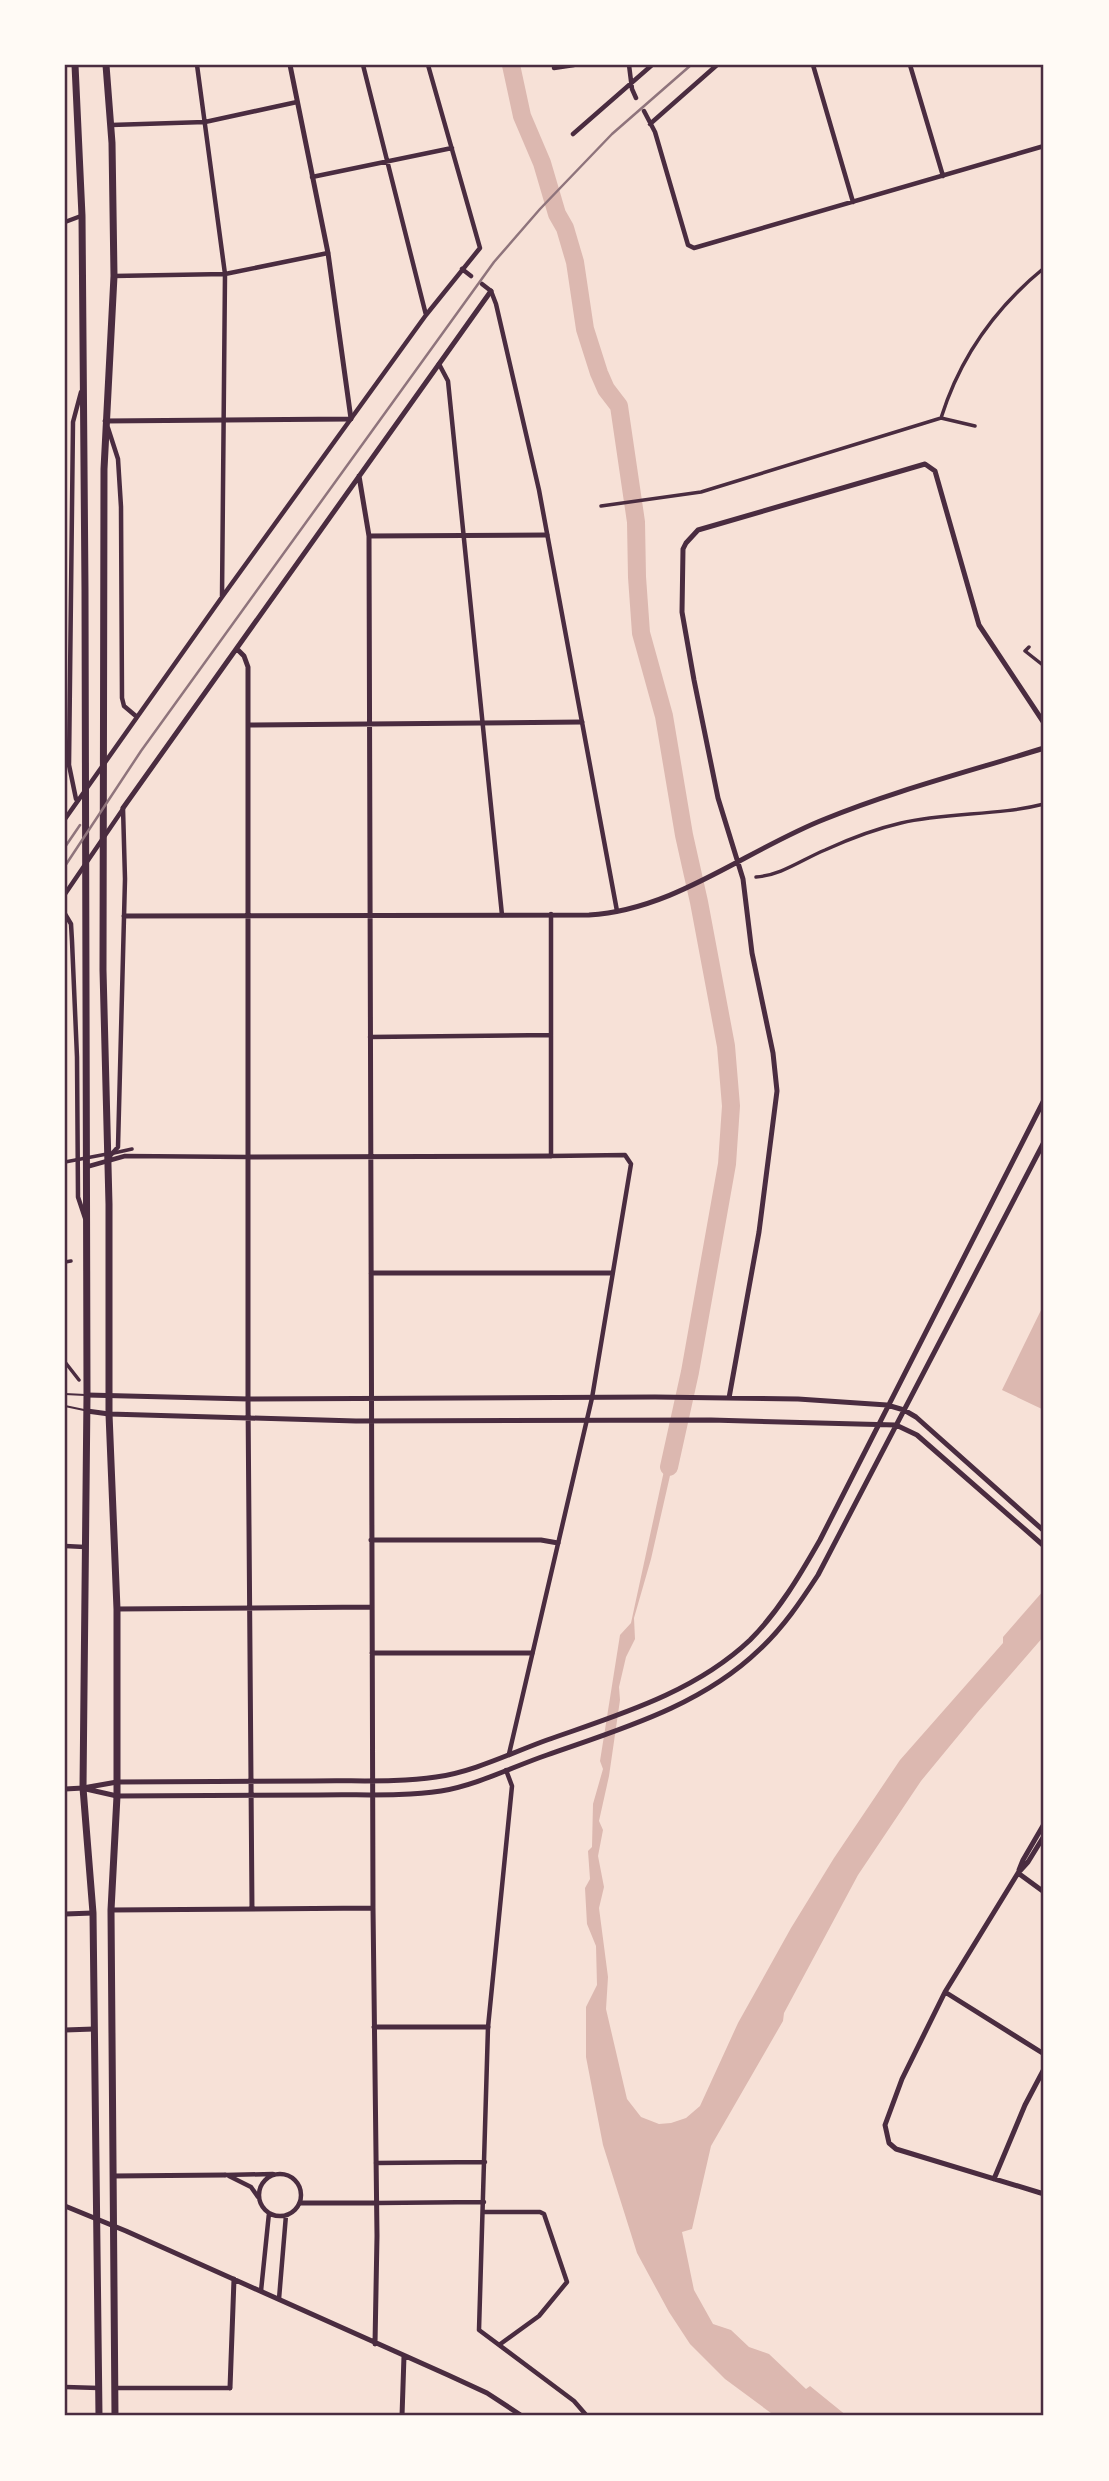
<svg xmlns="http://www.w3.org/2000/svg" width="1109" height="2481" font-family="'Open Sans',sans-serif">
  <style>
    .water { fill: #dcb8b0 }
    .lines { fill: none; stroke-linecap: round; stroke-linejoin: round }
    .river { stroke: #dcb8b0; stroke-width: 18 }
    .service { stroke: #4a2c40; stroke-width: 2 }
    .pedestrian { stroke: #4a2c40; stroke-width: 3.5 }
    .minor { stroke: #4a2c40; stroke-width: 4.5 }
    .tertiary { stroke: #4a2c40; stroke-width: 5 }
    .primary { stroke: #4a2c40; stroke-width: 7 }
    .rail { stroke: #8f747c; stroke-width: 2.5 }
    .neatline { fill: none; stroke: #4a2c40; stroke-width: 2.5 }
  </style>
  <rect width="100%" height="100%" fill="#f7e1d7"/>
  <path class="water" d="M1044 1304V1410L1002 1390Z
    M670 1443 677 1445 651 1559 634 1618 635 1639 626 1657 619 1687 620 1700 609 1776 599 1821 603 1830 598 1856 604 1887 599 1908 608 1977 606 2009 627 2099 641 2117 659 2124 671 2123 686 2118 700 2106 738 2023 791 1928 834 1858 900 1760 1003 1643V1637L1044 1590V1636L977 1713 921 1781 858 1875 784 2013 783 2021 711 2146 692 2229 682 2232 694 2290 713 2324 731 2330 749 2347 769 2354 806 2389 810 2386 847 2416H775L725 2379 690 2344 669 2312 637 2253 603 2145 586 2057V2007L597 1985 596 1946 587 1924 585 1888 590 1879 588 1851 592 1847 593 1804 603 1769 600 1761 620 1635 631 1623Z"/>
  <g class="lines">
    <path class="river" d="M511 65 522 116 542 163 557 214 565 228 575 262 585 329 599 373 606 389 619 406 636 522 637 577 641 633 664 716 684 835 699 902 726 1046 731 1106 727 1164 690 1372 669 1467"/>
    <path class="service" d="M65 1394 85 1395
      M65 1406 84 1410"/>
    <path class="pedestrian" d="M975 426 941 418C960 357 995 308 1044 268
      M601 506 701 492 941 418
      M1029 647 1025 651 1044 666
      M756 877C782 875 801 860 825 850 849 839 875 829 901 823 948 812 997 816 1044 804
      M114 1153 132 1149
      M65 1162 107 1154
      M65 1262 71 1261
      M65 1362 79 1380"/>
    <path class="minor" d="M197 65 225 274 222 597
      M363 65 426 315
      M629 65 632 89 636 98
      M813 65 853 202
      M910 65 943 176
      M554 68 574 65
      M644 111 655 132 688 245 694 248 1044 146
      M650 124 717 65
      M111 125 205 122 297 102
      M573 134 652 65
      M312 177 452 148
      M65 222 81 216
      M462 269 471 276
      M114 276 225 274 328 253
      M482 284 491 291 496 304 539 490 617 911
      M439 364 448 381 502 915
      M108 428 118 459 121 507 122 698 124 706 137 717
      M65 765H69L76 799
      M69 765 73 422 81 392
      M65 819 222 597 426 315 480 248 428 65
      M65 894 123 809
      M65 914 71 924 72 941 77 1057 78 1197 85 1218
      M370 1037 551 1035
      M109 1157 118 1147 125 879 123 808
      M86 1167 125 1156 248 1157
      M65 1546 85 1547
      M509 1754 592 1398 631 1164 625 1155 551 1156V914
      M506 1770 512 1786 488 2027 479 2330 574 2401 587 2416
      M376 2163 485 2162
      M259 2195a21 21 0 1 1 42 0a21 21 0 1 1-42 0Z
      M225 2175 273 2174
      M229 2176 251 2187 258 2197
      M377 2203 484 2202
      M483 2212H540L544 2214 567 2282 539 2316 499 2345
      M261 2291 269 2213
      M279 2299 286 2215
      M65 2387 99 2388
      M115 2388H230"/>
    <path class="tertiary" d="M105 421 351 419 328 253 290 65
      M359 476 369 536 373 1908 377 2236 375 2344
      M369 536 547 535
      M237 649 244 656 248 667V1399L252 1909
      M248 725 582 722
      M123 808 491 291
      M124 916 589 915C675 910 746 850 825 819 896 790 971 771 1044 748
      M248 1157 551 1156
      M371 1273H612
      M87 1395 248 1399 655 1397 798 1399 887 1405 904 1410 916 1417 1044 1531
      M729 1398 759 1232 777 1091 773 1053 752 953 743 879 718 798 694 680 682 612 683 549 686 543 698 530 925 464 935 471 979 625 1044 723
      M87 1411 109 1414 356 1421 711 1420 896 1425 917 1435 1044 1546
      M371 1540H541L558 1543
      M117 1609 372 1607
      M372 1653H532
      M65 1789 83 1788 117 1782C182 1782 248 1781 313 1781 354 1780 396 1783 436 1777 473 1772 511 1753 547 1740 618 1715 694 1693 750 1640 779 1611 800 1575 820 1540L1044 1100
      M86 1789 117 1796C184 1796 251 1795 319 1795 359 1794 401 1797 441 1791 477 1785 512 1767 547 1755 621 1729 701 1706 759 1650 783 1628 801 1601 818 1575L1044 1142
      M1044 1836 1028 1862 1018 1873 945 1992 902 2079 885 2125 889 2143 896 2149 1044 2194
      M1019 1870 1023 1860 1044 1824
      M1018 1873 1044 1892
      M111 1910 373 1908
      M65 1914 93 1913
      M945 1992 1044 2054
      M374 2027H488
      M65 2030 94 2029
      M113 2176 225 2175
      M994 2179 1025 2105 1044 2069
      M300 2203H377
      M65 2206 126 2231 448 2375 487 2393 522 2416
      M230 2388 234 2279
      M402 2416 404 2356"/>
    <path class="primary" d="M75 65 82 216 85 590 87 1395 83 1788 93 1913 99 2416
      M106 65 112 143 114 276 104 469 103 970 109 1204V1414L117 1609V1796L111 1910 115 2416"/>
    <path class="rail" d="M65 847 80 825
      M65 866 141 751 494 262 540 209 612 134 691 65"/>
  </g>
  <rect width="1109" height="2481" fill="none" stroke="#fffaf5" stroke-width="133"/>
  <rect x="66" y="66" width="976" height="2348" class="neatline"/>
</svg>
